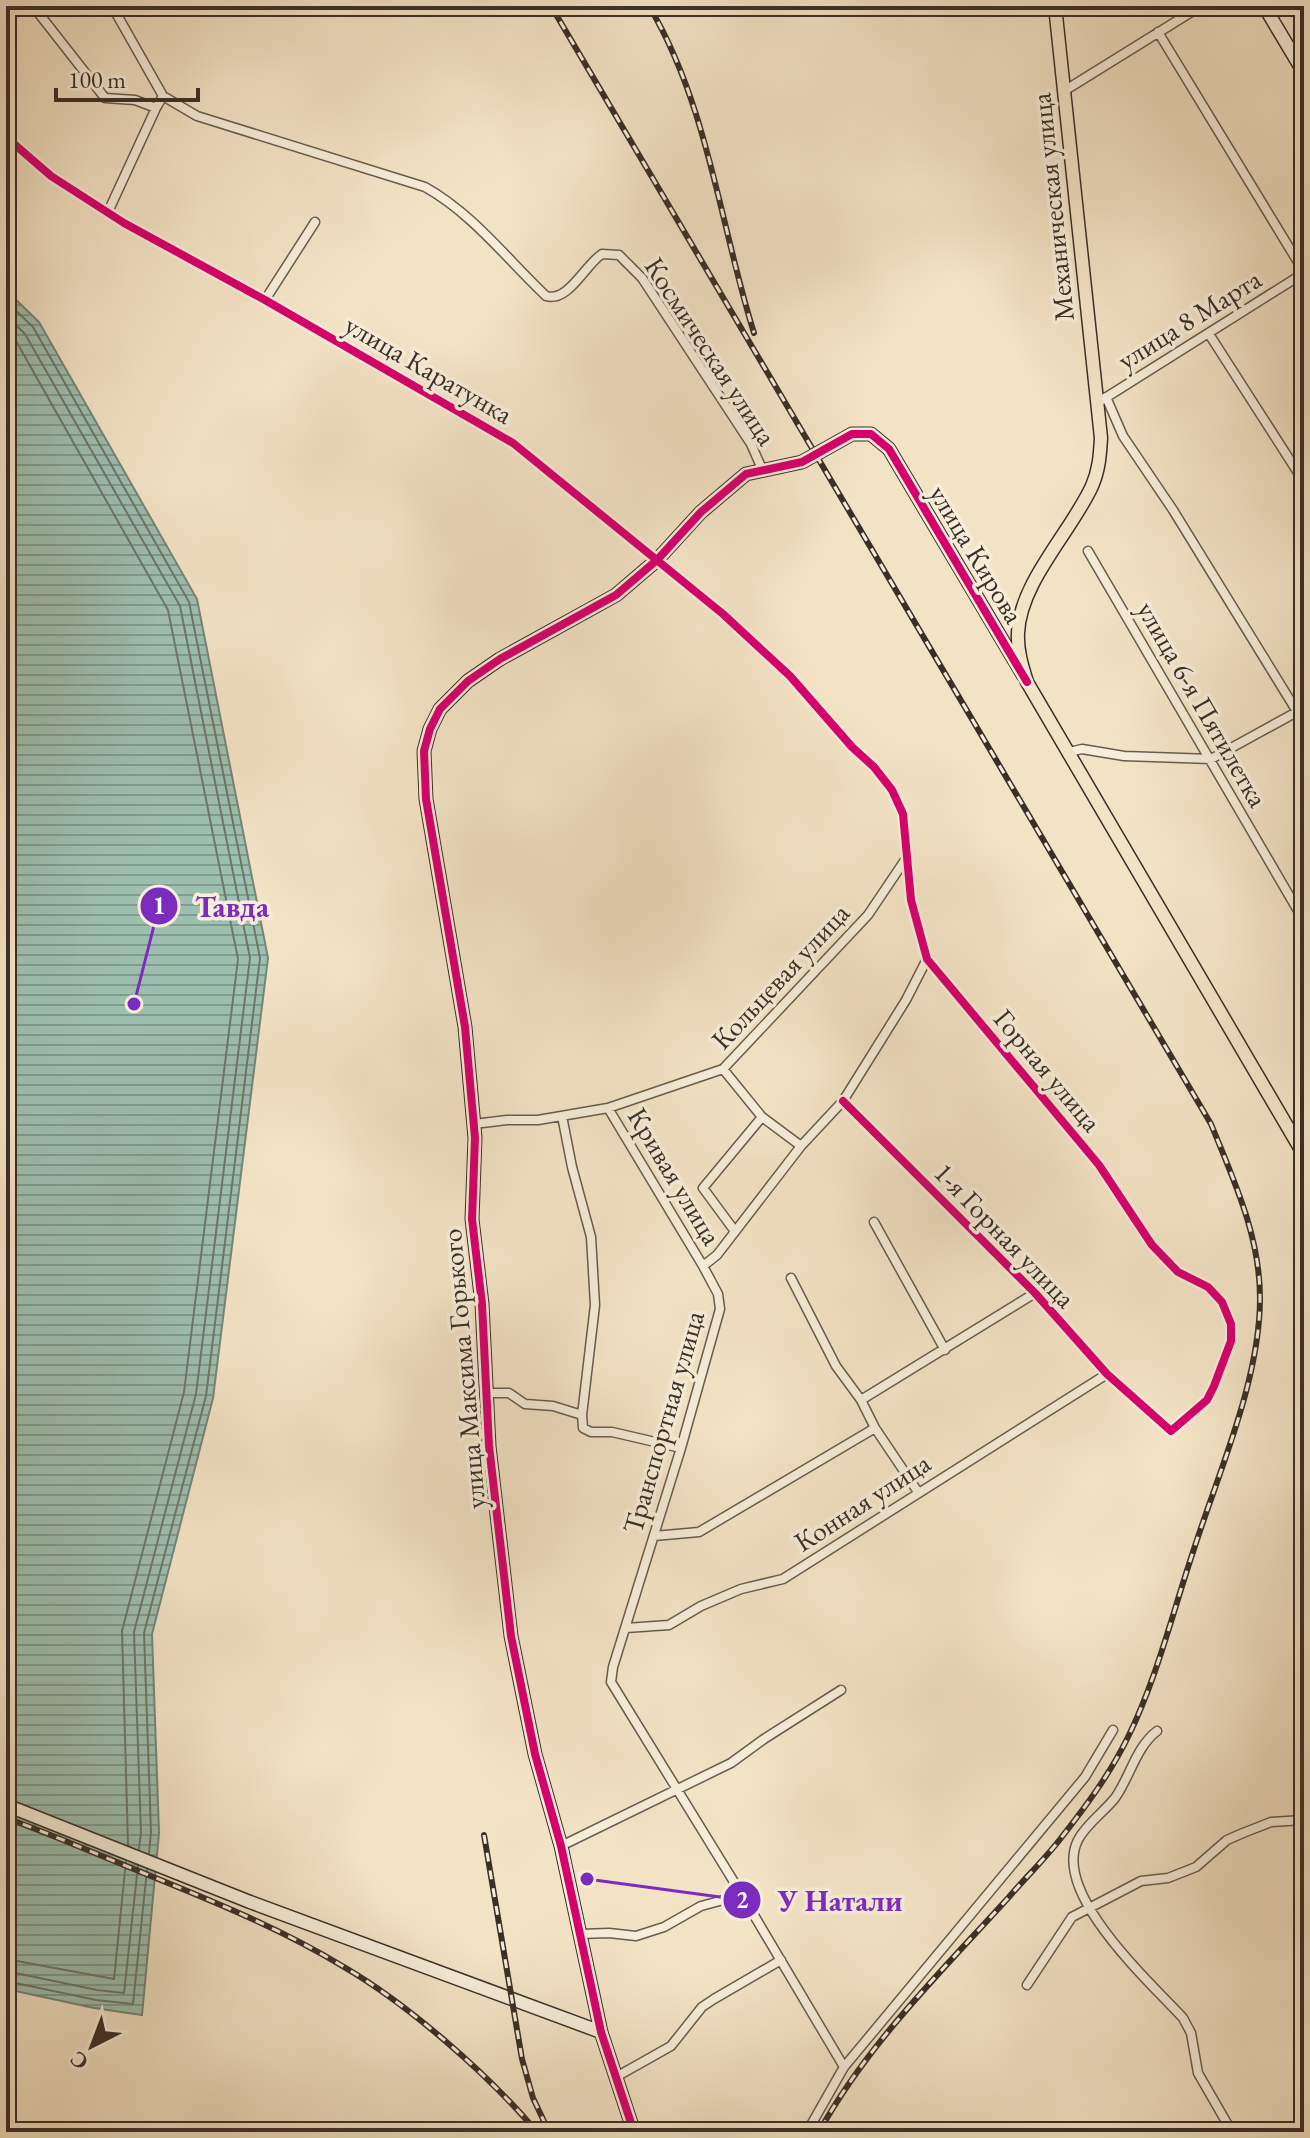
<svg xmlns="http://www.w3.org/2000/svg" width="1310" height="2138" font-family="'EB Garamond',serif">
  <style>
    .water { fill: url(#water-rules); stroke: #758579; stroke-width: 2 }
    .lines { fill: none; stroke-linecap: round; stroke-linejoin: round }
    .shore { stroke: #6c776b; stroke-width: 2 }
    .street-casing { stroke: #685c4e; stroke-width: 11 }
    .secondary-casing { stroke: #3a2f27; stroke-width: 15 }
    .primary-casing { stroke: #3a2f27; stroke-width: 15 }
    .street { stroke: #f7edd9; stroke-width: 8 }
    .secondary { stroke: #f7edd9; stroke-width: 12 }
    .primary { stroke: #f3e3c5; stroke-width: 12 }
    .rail-casing { stroke: #3a2f27; stroke-width: 6 }
    .rail { stroke: #f7edd9; stroke-width: 3; stroke-dasharray: 9; stroke-linecap: butt }
    .cycleway-casing { stroke: #f7edd9; stroke-width: 13 }
    .cycleway { stroke: #d6006c; stroke-width: 8 }
    .labels { text-anchor: middle; dominant-baseline: central; stroke-width: 7; stroke-linejoin: round; paint-order: stroke }
    .street-label { font-size: 28px; fill: #3a2f27; stroke: #f7edd9 }
    .leader { fill: none; stroke: #7b2cbf; stroke-width: 3 }
    .callout-dot { fill: #7b2cbf; stroke: #f7edd9; stroke-width: 3 }
    .mark-label { font-size: 24px; text-anchor: middle; font-weight: bold; fill: #fff }
    .callout-label { font-size: 30px; text-anchor: middle; font-weight: bold; fill: #7b2cbf; stroke: #f7edd9; stroke-width: 7; stroke-linejoin: round; paint-order: stroke }
  </style>
  <defs>
    <pattern id="water-rules" width="6" height="5" patternUnits="userSpaceOnUse" patternTransform="scale(2)"><rect width="6" height="5" fill="#9dbfaf"/><path d="M0 2.5h6" fill="none" stroke="#819c8e"/></pattern>
  </defs>
  <rect width="100%" height="100%" fill="#f3e3c5"/>
  <filter id="stains"><feTurbulence type="fractalNoise" baseFrequency=".0025" numOctaves="4"/><feColorMatrix values="0 0 0 0 .2 0 0 0 0 .09 0 0 0 0 .02 0 0 0 .5 -.17"/></filter>
  <radialGradient id="worn" r=".72"><stop offset=".6" stop-color="#630" stop-opacity="0"/><stop offset="1" stop-color="#630" stop-opacity=".3"/></radialGradient>
  <path class="water" d="M6 290 39 322 197 599 268 958 213 1398 152 1634 159 1833 142 2015 94 2008 6 1989Z"/>
  <g class="lines">
    <path class="shore" d="M6 301 33 327 189 602 260 958 206 1396 144 1633 151 1832 149 1853
      M6 315 25 334 180 606 250 958 196 1394 134 1632 141 1832 139 1849
      M6 332 16 341 168 610 238 959 184 1392 122 1631 128 1845
      M6 1959 114 1979 126 1861
      M6 1971 97 1990 124 1993 138 1866
      M6 1981 96 2000 133 2004 147 1870"/>
    <defs>
      <path id="street" d="M33 6 105 98 135 100 156 108 163 96 197 116 425 187C472 213 507 259 546 296 568 303 585 265 602 254L619 255 642 278 751 444 762 469
        M112 6 163 96
        M1158 32 1304 272
        M1064 91 1201 6
        M6 137 51 176 124 223 265 300 513 443 723 614 790 676 852 747 874 767 892 790 903 814 911 900 927 959 1099 1165 1152 1245 1178 1272 1208 1287 1222 1302 1231 1324V1341L1214 1386 1207 1400 1171 1431 1107 1374 1035 1293 843 1101
        M108 212 156 108
        M265 300 315 222
        M1209 334 1304 482
        M1106 397 1123 436 1173 510 1304 723
        M1102 400 1304 273
        M1088 551 1304 921
        M1069 752 1082 749 1124 756 1211 759 1304 708
        M723 1069 762 1117 801 1146
        M608 1108 703 1266
        M562 1116 572 1167 591 1237 595 1305 582 1415
        M474 1124 507 1120H538L608 1108 723 1069 868 915 905 860
        M874 1222 945 1350
        M734 1230 703 1188 762 1117
        M791 1278 836 1366 861 1400 875 1428 918 1492
        M486 1393H509L525 1404 553 1406 582 1415 583 1428 591 1432H612L681 1448
        M861 1400 1035 1293
        M654 1536 699 1532 875 1428
        M626 1628 669 1625 701 1606 741 1589 783 1579 1107 1374
        M1157 1731C1136 1747 1130 1777 1115 1798 1104 1812 1086 1824 1078 1840 1051 1893 1150 1982 1183 2018L1191 2033 1198 2073 1232 2132
        M561 1846 731 1763 764 1739 841 1690
        M580 1934 609 1933 636 1936 664 1927 701 1906 742 1895
        M1027 1985 1072 1917 1141 1881 1168 1878 1196 1867 1227 1840 1243 1833 1271 1822 1304 1820
        M844 2067 742 1895 611 1682 613 1667 681 1448 720 1309 718 1294 703 1266 717 1255 801 1146 843 1101 906 1000 927 959
        M616 2077 671 2046 702 2007 714 1999 781 1960
        M807 2132 844 2067 1085 1777 1113 1730"/>
      <path id="secondary" d="M1264 6 1304 73
        M6 1805 250 1902 601 2032
        M634 2132 601 2032 561 1846 535 1754 511 1636 489 1446 482 1304 472 1219 475 1138 465 1027 426 799 424 751 430 729 440 709 468 681 500 659 616 595 657 560 701 512 746 474 802 462 852 434H871L889 449 1023 675"/>
      <path id="primary" d="M1055 6 1101 438C1100 455 1099 470 1092 486 1071 532 1020 582 1018 633 1017 650 1022 666 1027 682L1304 1155"/>
    </defs>
    <use href="#street" class="street-casing"/>
    <use href="#secondary" class="secondary-casing"/>
    <use href="#primary" class="primary-casing"/>
    <use href="#street" class="street"/>
    <use href="#secondary" class="secondary"/>
    <use href="#primary" class="primary"/>
    <defs>
      <path id="rail" d="M551 6 1211 1124C1234 1181 1260 1236 1260 1298 1260 1380 1219 1471 1194 1549 1173 1611 1157 1678 1128 1737 1110 1774 1086 1806 1061 1838 1045 1859 1026 1877 1009 1897 941 1972 868 2043 819 2132
        M649 6C708 105 720 225 754 333
        M6 1818C51 1834 96 1854 141 1872 210 1900 280 1928 344 1967 409 2005 488 2074 537 2132
        M484 1835 522 2059 533 2098 549 2132"/>
    </defs>
    <use href="#rail" class="rail-casing"/>
    <use href="#rail" class="rail"/>
    <defs>
      <path id="cycleway" d="M6 137 51 176 124 223 265 300 513 443 723 614 790 676 852 747 874 767 892 790 903 814 911 900 927 959 1099 1165 1152 1245 1178 1272 1208 1287 1222 1302 1231 1324V1341L1214 1386 1207 1400 1171 1431 1107 1374 1035 1293 843 1101
        M634 2132 601 2032 561 1846 535 1754 511 1636 489 1446 482 1304 472 1219 475 1138 465 1027 426 799 424 751 430 729 440 709 468 681 500 659 616 595 657 560 701 512 746 474 802 462 852 434H871L889 449 1027 682"/>
    </defs>
    <use href="#cycleway" class="cycleway-casing"/>
    <use href="#cycleway" class="cycleway"/>
  </g>
  <g class="labels">
    <g class="street-label">
      <text transform="translate(1052 207) rotate(-96)">Механическая улица</text>
      <text transform="translate(1189 319) rotate(-32)">улица 8 Марта</text>
      <text transform="translate(711 351) rotate(57)">Космическая улица</text>
      <text transform="translate(429 369) rotate(30)">улица Каратунка</text>
      <text transform="translate(977 554) rotate(59)">улица Кирова</text>
      <text transform="translate(1203 704) rotate(60)">улица 6-я Пятилетка</text>
      <text transform="translate(780 976) rotate(-47)">Кольцевая улица</text>
      <text transform="translate(1048 1070) rotate(50)">Горная улица</text>
      <text transform="translate(675 1176) rotate(59)">Кривая улица</text>
      <text transform="translate(1005 1235) rotate(46)">1-я Горная улица</text>
      <text transform="translate(463 1369) rotate(-95)">улица Максима Горького</text>
      <text transform="translate(663 1422) rotate(-74)">Транспортная улица</text>
      <text transform="translate(862 1502) rotate(-33)">Конная улица</text>
    </g>
  </g>
  <path class="leader" d="M134 1004L159 906M587 1879L742 1900"/>
  <g class="callout-dot">
    <circle cx="134" cy="1004" r="8"/>
    <circle cx="587" cy="1879" r="8"/>
    <circle cx="159" cy="906" r="20"/>
    <circle cx="742" cy="1900" r="20"/>
  </g>
  <g class="mark-label">
    <text x="159" y="914">1</text>
    <text x="742" y="1908">2</text>
  </g>
  <g class="callout-label">
    <text x="232" y="917">Тавда</text>
    <text x="840" y="1911">У Натали</text>
  </g>
  <rect width="1310" height="2138" fill="none" stroke="#f3e3c5" stroke-width="32"/>
  <rect x="8" y="8" width="1294" height="2122" fill="none" stroke="#3a2f27" stroke-width="4"/>
  <rect x="16" y="16" width="1278" height="2106" fill="none" stroke="#3a2f27" stroke-width="2"/>
  <g transform="translate(92 2046) rotate(222)" stroke="#f7edd9" stroke-width="6" paint-order="stroke">
  <path d="M0-6L14 30L0 20L-14 30Z" fill="#3a2f27"/>
  <text y="-12" font-size="22" font-weight="bold" text-anchor="middle" fill="#3a2f27">С</text>
  </g>
  <path d="M56 88v12h142v-12" fill="none" stroke="#3a2f27" stroke-width="4"/>
  <text x="68" y="88" font-size="24" fill="#3a2f27" stroke="#f7edd9" stroke-width="6" paint-order="stroke">100 m</text>
  <rect width="100%" height="100%" filter="url(#stains)"/>
  <rect width="100%" height="100%" fill="url(#worn)"/>
</svg>
